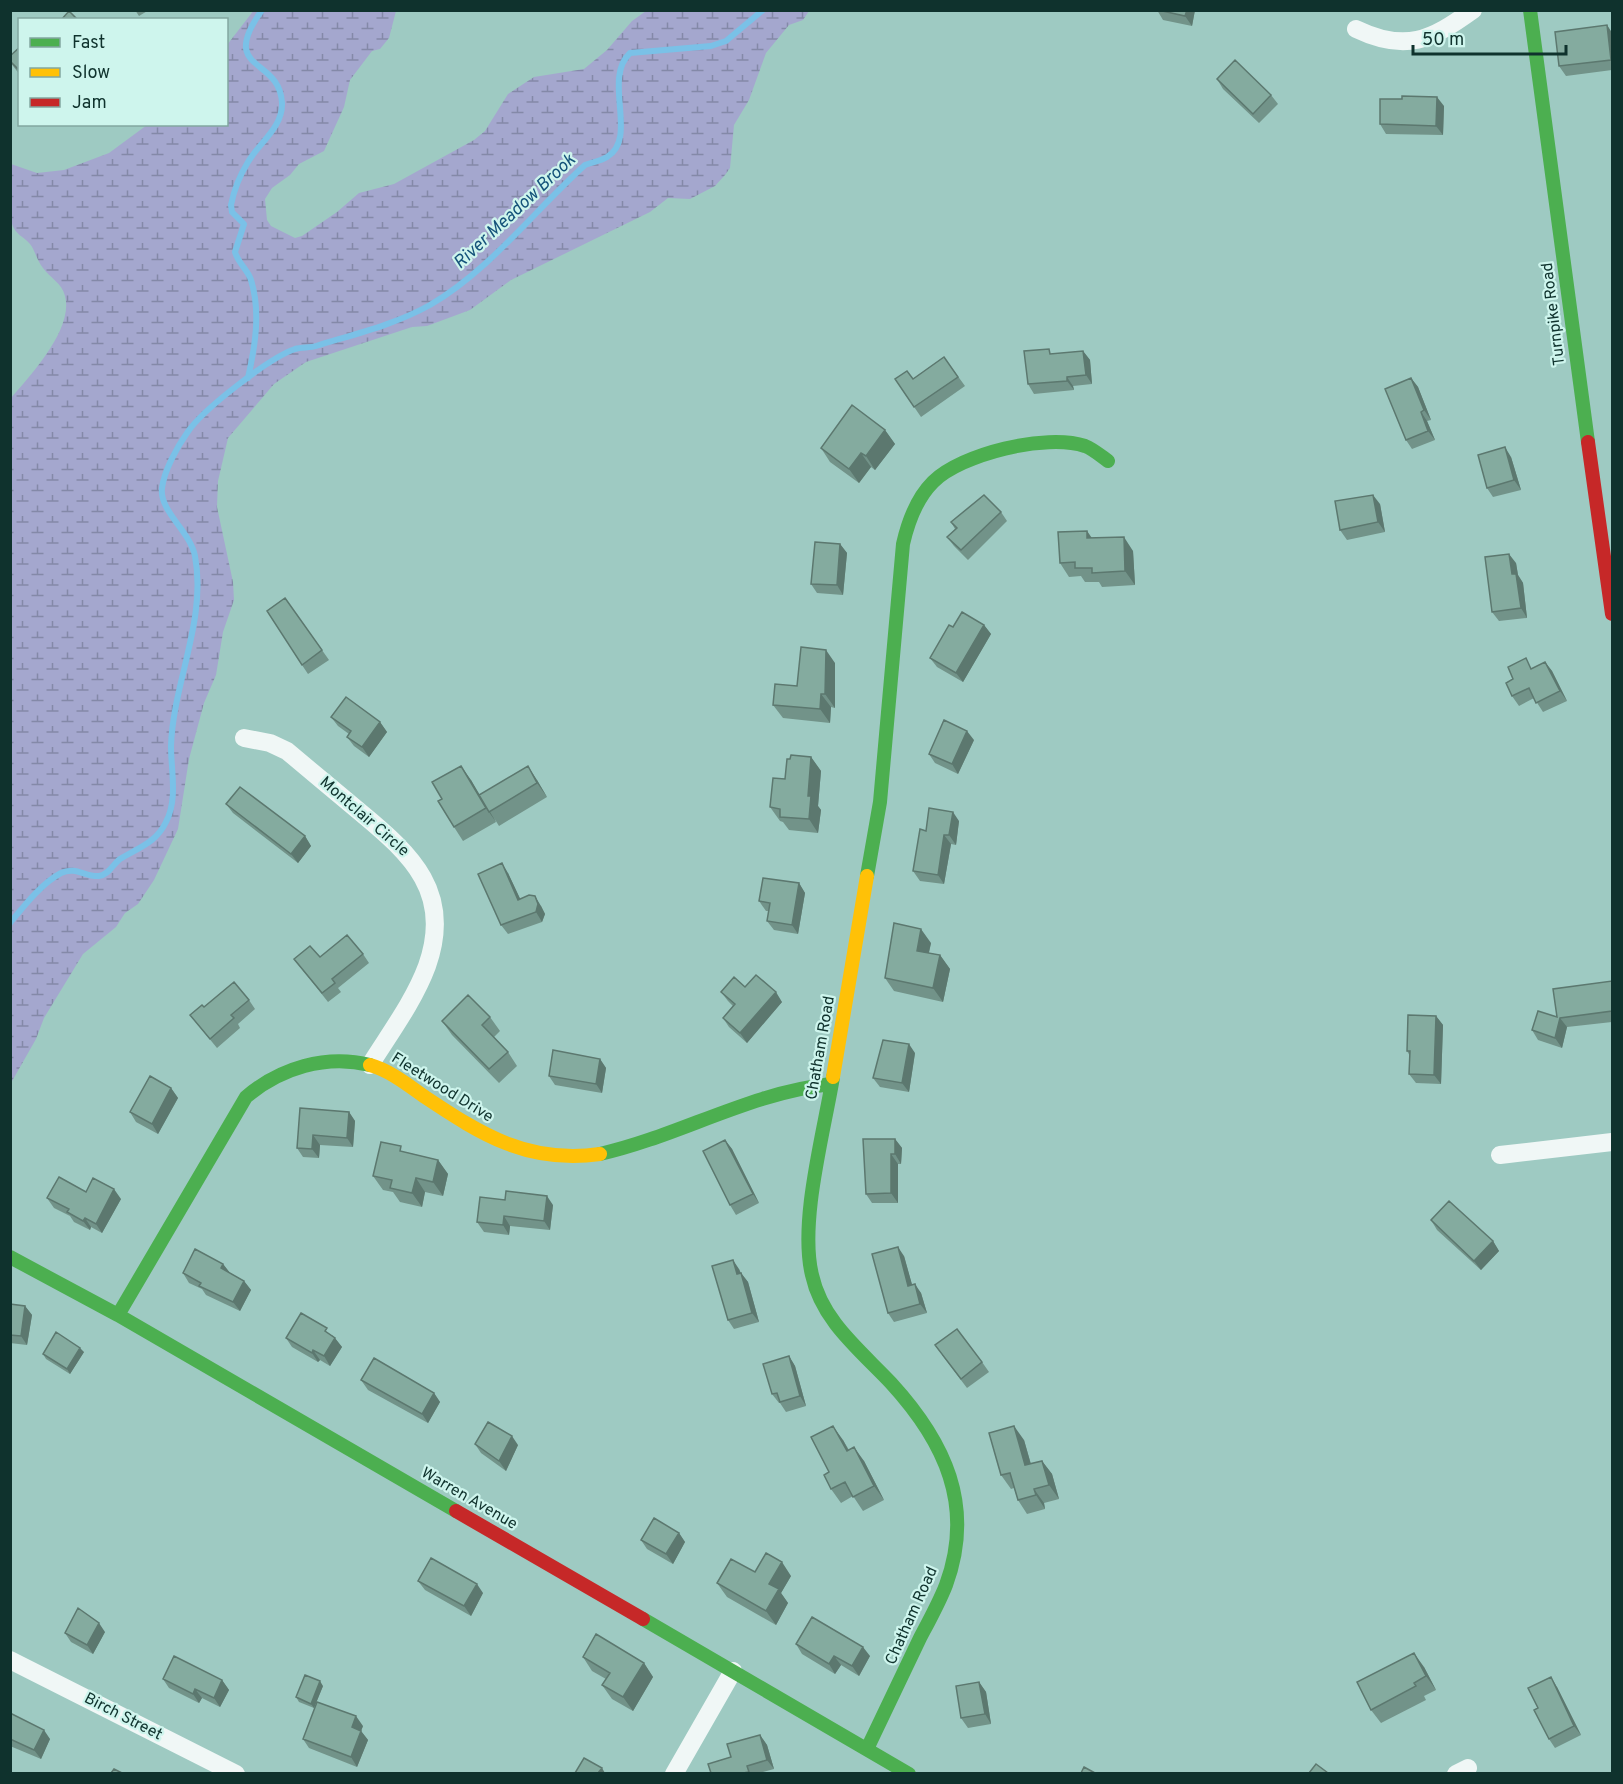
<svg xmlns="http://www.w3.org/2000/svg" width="1623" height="1784" font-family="Overpass,sans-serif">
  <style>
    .wetland { fill: url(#wetland-marsh) }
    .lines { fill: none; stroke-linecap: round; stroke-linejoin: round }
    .stream { stroke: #7ac1e7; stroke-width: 6 }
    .street { stroke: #f0f7f6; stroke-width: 18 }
    .fast { stroke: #4caf50; stroke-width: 14 }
    .slow { stroke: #ffc107; stroke-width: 14 }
    .jam { stroke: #c62828; stroke-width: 14 }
    .wall { fill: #729389 }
    .shaded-wall { fill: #5c786f }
    .building { fill: #84ab9f; stroke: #5c786f; stroke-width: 1.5 }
    .labels { text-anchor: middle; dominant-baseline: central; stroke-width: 4.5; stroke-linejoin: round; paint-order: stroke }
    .street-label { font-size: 16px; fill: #0f322d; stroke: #cef5ed }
    .water-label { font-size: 18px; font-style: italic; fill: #15537a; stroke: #cef5ed }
  </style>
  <defs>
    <pattern id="wetland-marsh" width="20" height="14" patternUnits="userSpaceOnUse" patternTransform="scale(1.5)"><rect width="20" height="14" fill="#a4a7ce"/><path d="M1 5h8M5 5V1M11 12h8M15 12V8" fill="none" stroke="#8489a8"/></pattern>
  </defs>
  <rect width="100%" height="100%" fill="#9ecac2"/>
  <path class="wetland" d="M254 10 396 11 389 38 380 49 372 51 350 80 344 107 324 151 299 164 290 175 272 188 265 199 267 220 271 226 295 238 302 236 337 212 359 193 394 184 474 140 485 131 508 94 534 77 584 69 607 50 632 21 646 11H809L803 20 789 25 766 53 749 100 734 125 730 168 725 175 715 186 690 199 668 198 650 212 511 280 470 310 427 326 412 327 306 362 274 384 228 438 218 481 217 507 233 582 234 600 223 632 216 675 204 703 189 759 178 829 154 880 138 904 125 913 116 927 83 954 44 1018 36 1039 11 1083V398C30 376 74 329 65 296 62 283 50 278 43 268 37 261 35 250 30 244 23 236 16 235 12 224 6 207 10 182 11 164L37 173 64 170 109 153 147 125 226 124 227 45Z"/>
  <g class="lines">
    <path class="stream" d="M248 378C255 347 261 312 251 280 248 270 238 263 235 252L244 224 232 212 231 205C234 190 240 175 248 162 259 143 283 127 282 103 280 56 217 73 262 10
      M10 923C24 906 42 883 61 873 76 866 85 877 99 876 109 875 113 864 120 859 138 848 156 843 166 822 178 799 171 771 171 746 173 683 207 620 195 556 190 531 159 511 162 488 164 471 177 447 187 433 202 410 269 358 295 349 302 347 310 348 316 346 355 334 394 325 430 305 491 269 533 212 585 165 592 162 601 161 607 157 639 138 602 79 630 53L711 46 726 41 763 10"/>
    <path class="street" d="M1356 29C1406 53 1431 40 1473 10
      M244 738 270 743 287 751C311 771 336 792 360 812 412 855 453 893 427 966 414 1001 390 1033 370 1065
      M1500 1155 1612 1142
      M10 1660 236 1774
      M674 1774 733 1671
      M1456 1774 1468 1768"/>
    <path class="fast" d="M1530 10 1588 442
      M867 876 880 802 903 544C908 522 916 499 933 482 961 454 1046 433 1085 446 1093 449 1101 456 1108 461
      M833 1077C824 1132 799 1222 812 1275 822 1321 860 1350 891 1383 945 1442 975 1506 946 1585 939 1603 929 1621 920 1638 902 1675 885 1712 867 1749
      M600 1154C679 1136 749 1093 831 1084
      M10 1257 118 1315 456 1511
      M118 1315 246 1097C280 1068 326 1054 370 1065
      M643 1619 909 1774"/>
    <path class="slow" d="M370 1065C391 1071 408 1085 425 1097 482 1135 528 1164 600 1154
      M833 1077 867 876"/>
    <path class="jam" d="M1588 442 1612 614
      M456 1511 643 1619"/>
  </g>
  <path class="wall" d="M135 10H149L139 16Z
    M1157 10H1195L1192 26 1163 20Z
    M1607 25 1612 33V70L1566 76 1559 66Z
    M20 47V75L10 62V56Z
    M1217 79 1271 95 1278 104 1259 123 1223 89Z
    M1402 99 1444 106 1443 135 1386 134 1380 124Z
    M1083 351 1090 360 1092 384 1073 386 1074 390 1034 394 1028 384 1053 354Z
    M944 357 965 386 921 417 895 379H913Z
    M1411 378 1418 387 1431 420 1427 421 1435 440 1412 449 1406 440Z
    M885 430 895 444 875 470 871 467 859 483 830 462 821 448Z
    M1511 457 1521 490 1493 497 1487 488Z
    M1380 504 1385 532 1347 540 1340 530Z
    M1001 512 1007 521 968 560 954 546 947 537 955 529 951 522Z
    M1087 531 1092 538 1133 551 1135 585 1102 587 1099 582H1085L1081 576 1069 577 1060 563Z
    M840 544 847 553 843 595 817 593 811 584Z
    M1516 563 1518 575 1523 583 1527 618 1499 621 1492 612Z
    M285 598 329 660 308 674 302 665Z
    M984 625 991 634 963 682 937 667 930 658 953 627Z
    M1545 662 1552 671 1567 701 1543 712 1534 698 1519 706 1512 696 1533 668Z
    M835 663V708L831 707 830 723 783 718 773 705 797 686Z
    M331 717 380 722 387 732 369 757 354 746 347 737 349 734 338 726Z
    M974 740 958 774 935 763 929 754Z
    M811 757 821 771 818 806 821 810 818 833 789 830 783 822 780 821 770 807 785 779Z
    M471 780 479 795 537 780 547 797 499 826 494 818 496 822 463 841 454 827Z
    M226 804 305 836 311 846 298 863 233 813Z
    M959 821 956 845 951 844 944 884 920 881 913 871 926 831Z
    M508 873 520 899 541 906 545 914 542 922 508 934 501 925Z
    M799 883 805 893 798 934 774 930 767 921 769 911H766L759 901Z
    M931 943 929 953 940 955 950 969 943 1002 894 991 885 978Z
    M363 954 369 963 338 988 341 992 328 1002 294 959Z
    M1612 981V1022L1567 1027 1562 1048 1538 1040 1532 1030 1557 1017Z
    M745 987 782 1002 747 1043 729 1027 723 1018 733 1006 728 1001 721 992Z
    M249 1000 255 1009 238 1024 240 1028 217 1048 190 1015 204 1007Z
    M1436 1016 1443 1025 1441 1084 1416 1083 1409 1074 1410 1056 1407 1051Z
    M490 1017 500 1031 494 1037 508 1052 517 1066 499 1083 452 1035 442 1021Z
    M915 1053 909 1092 880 1087 873 1078Z
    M600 1059 606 1068 602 1093 555 1085 549 1076Z
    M171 1088 178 1098 158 1134 136 1122 130 1112Z
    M300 1108 349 1112 355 1121 353 1147 320 1145 319 1158 303 1157 297 1148Z
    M895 1139 902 1148 901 1164H898V1203H872L866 1194Z
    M725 1140 732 1149 759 1203 736 1215 730 1205Z
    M405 1152 438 1160 448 1174 443 1196 425 1192 422 1207 400 1202 393 1192 383 1190 373 1176Z
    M86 1192 121 1199 102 1233 91 1227 90 1230 74 1222 70 1216 54 1208 47 1198Z
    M553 1205 550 1230 510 1226 509 1235 484 1232 477 1222Z
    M1431 1220 1493 1241 1499 1251 1481 1270 1437 1230Z
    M904 1256 912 1285 921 1293 927 1313 894 1322 888 1313Z
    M223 1264 230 1273 244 1281 251 1290 240 1311 206 1295 202 1289 189 1283 183 1273Z
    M739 1269 741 1273 748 1282 759 1322 734 1329 728 1320Z
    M10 1304 25 1306 32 1315 27 1345 10 1343Z
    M332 1335 342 1347 330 1366 320 1360 318 1362 292 1347 286 1338Z
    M84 1352 70 1374 46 1359 43 1354Z
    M942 1355 982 1362 989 1372 967 1388Z
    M789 1356 795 1366 806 1406 786 1412 780 1403H779L772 1394Z
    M361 1380 434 1393 440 1402 428 1423 368 1390Z
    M843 1440 849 1450 864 1461 884 1500 863 1511 853 1496 841 1503 831 1489 829 1472Z
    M1024 1440 1031 1464 1042 1461 1052 1474 1059 1499 1044 1503 1045 1509 1027 1514 1018 1500 1014 1488 1011 1489 1001 1475Z
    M475 1444 518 1445 506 1471 481 1453Z
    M679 1533 685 1542 673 1564 647 1549 641 1540Z
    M755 1572 791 1576 781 1593 788 1603 776 1625 727 1597 717 1583Z
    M418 1581 483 1593 471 1616 425 1590Z
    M105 1632 93 1654 71 1642 65 1633Z
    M796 1644 870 1656 859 1676 841 1665 835 1674 802 1654Z
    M583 1657 644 1663 653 1677 633 1711 612 1699 602 1685 606 1679 592 1671Z
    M1424 1667 1436 1690 1424 1696 1426 1700 1381 1723 1371 1710Z
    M163 1679 222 1680 229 1690 220 1707 202 1698 199 1703 169 1688Z
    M979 1682 986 1692 991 1724 968 1728 961 1718Z
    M323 1686 314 1708 299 1702 296 1697Z
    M1557 1687 1581 1735 1555 1748 1549 1739 1538 1708Z
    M10 1713 50 1739 41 1759 10 1746Z
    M363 1726 361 1731 368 1740 357 1767 309 1748 303 1739Z
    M760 1735 767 1745 774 1769 759 1773H711Z"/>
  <path class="shaded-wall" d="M1187 10H1195L1192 26 1185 16Z
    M1607 25 1612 33V61L1611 60Z
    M1437 97 1444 106 1443 135 1436 126Z
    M1083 351 1090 360 1092 384 1086 375Z
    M1067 377 1073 386 1074 390 1067 381Z
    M1411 378 1418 387 1431 420 1424 410Z
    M1421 412 1427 421 1435 440 1428 431Z
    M885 430 895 444 875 470 866 456Z
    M1505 447 1511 457 1521 490 1514 480Z
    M861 453 871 467 859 483 849 469Z
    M1373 495 1380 504 1385 532 1378 522Z
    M1087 531 1096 545 1087 538Z
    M1124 537 1133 551 1135 585 1125 571Z
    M840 544 847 553 843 595 837 585Z
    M1509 554 1516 563 1518 575 1523 583 1527 618 1521 608 1512 574Z
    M984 625 991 634 963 682 956 673Z
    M826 650 835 663V708L825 694Z
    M1545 662 1552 671 1567 701 1560 691Z
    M821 694 831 707 830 723 820 709Z
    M380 722 387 732 369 757 362 747Z
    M967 731 974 740 958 774 952 764Z
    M811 757 821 771 818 806 821 810 818 833 809 819 808 796Z
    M461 766 471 780 496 822 486 808Z
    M528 766 537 780 547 797 537 783Z
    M953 812 959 821 956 845 949 835Z
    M944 835 951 844 944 884 938 875Z
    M305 836 311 846 298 863 291 854Z
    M502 863 508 873 525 909 518 900Z
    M799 883 805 893 798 934 792 925Z
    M535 896 541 906 545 914 542 922 536 912Z
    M921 929 931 943 926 964 917 951Z
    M940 955 950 969 943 1002 933 988Z
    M776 992 782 1002 747 1043 740 1033Z
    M1436 1016 1443 1025 1441 1084 1434 1075Z
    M1560 1018 1567 1027 1562 1048 1555 1038Z
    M909 1044 915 1053 909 1092 902 1083Z
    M600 1059 606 1068 602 1093 596 1084Z
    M171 1088 178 1098 158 1134 152 1124Z
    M349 1112 355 1121 353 1147 347 1138Z
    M313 1135 320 1145 319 1158 312 1149Z
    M895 1139 902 1148 901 1164 895 1154Z
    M725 1140 732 1149 759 1203 753 1194Z
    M891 1154 898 1164V1203L891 1193Z
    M438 1160 448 1174 443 1196 433 1182Z
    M416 1178 425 1192 422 1207 412 1193Z
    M114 1189 121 1199 102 1233 96 1224Z
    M547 1196 553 1205 550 1230 544 1221Z
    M504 1216 510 1226 509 1235 503 1225Z
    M85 1218 91 1227 90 1230 83 1221Z
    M1493 1241 1499 1251 1481 1270 1474 1261Z
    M898 1247 904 1256 915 1295 908 1286Z
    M733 1260 739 1269 744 1283 737 1274Z
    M223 1264 230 1273 221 1268Z
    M741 1273 748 1282 759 1322 752 1313Z
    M244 1281 251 1290 240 1311 233 1302Z
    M915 1284 921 1293 927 1313 920 1304Z
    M25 1306 32 1315 27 1345 21 1336Z
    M335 1338 342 1347 330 1366 324 1356Z
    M80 1348 84 1352 70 1374 67 1369Z
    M313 1350 320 1360 318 1362 312 1353Z
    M789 1356 795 1366 806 1406 800 1396Z
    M434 1393 440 1402 428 1423 422 1414Z
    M833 1426 843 1440 856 1465 847 1451Z
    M1014 1426 1024 1440 1035 1479 1025 1465Z
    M512 1436 518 1445 506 1471 499 1461Z
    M854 1447 864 1461 884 1500 874 1486Z
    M1042 1461 1052 1474 1059 1499 1049 1485Z
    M1034 1489 1044 1503 1045 1509 1036 1495Z
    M679 1533 685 1542 673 1564 666 1554Z
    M782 1562 791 1576 781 1593 788 1603 776 1625 766 1611 769 1584Z
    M477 1584 483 1593 471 1616 464 1606Z
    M99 1623 105 1632 93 1654 87 1645Z
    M863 1647 870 1656 859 1676 852 1666Z
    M1414 1653 1424 1667 1436 1690 1426 1676Z
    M834 1656 841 1665 835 1674 829 1664Z
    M644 1663 653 1677 633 1711 623 1697Z
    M1551 1677 1557 1687 1581 1735 1574 1726Z
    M222 1680 229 1690 220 1707 214 1698Z
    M320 1681 323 1686 314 1708 311 1704Z
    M979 1682 986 1692 991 1724 985 1714Z
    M195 1689 202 1698 199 1703 193 1694Z
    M356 1716 363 1726 359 1736 352 1727Z
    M44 1730 50 1739 41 1759 34 1750Z
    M361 1731 368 1740 357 1767 351 1757Z
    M760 1735 767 1745 774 1769 767 1760Z
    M602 1768 605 1773H598Z"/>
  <path class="building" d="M1158 10H1187L1185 16Z
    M69 11 78 20H61Z
    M1607 25 1611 60 1559 66 1555 32Z
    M20 47V70H19L10 61V56Z
    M1235 60 1271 95 1253 114 1217 79Z
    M1402 96 1437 97 1436 126 1380 124V99H1402Z
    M1049 349 1050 354 1083 351 1086 375 1067 377V381L1028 384 1024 351Z
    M944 357 958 377 914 407 895 379 907 371 913 379Z
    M1411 378 1424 410 1421 412 1428 431 1406 440 1385 389Z
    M852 405 885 430 866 456 861 453 849 469 821 448Z
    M1505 447 1514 480 1487 488 1478 455Z
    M984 495 1001 512 961 550 947 537 957 528 951 522Z
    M1373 495 1378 522 1340 530 1335 501Z
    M1087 531V538L1124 537 1125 571 1092 573V568H1075V562L1060 563 1058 532Z
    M815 542 840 544 837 585 811 584Z
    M1509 554 1512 574H1516L1521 608 1492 612 1485 557Z
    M285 598 322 650 302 665 267 611Z
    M962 612 984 625 956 673 930 658 949 625 953 627Z
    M801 647 826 650 825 694H821L820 709 773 705 775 684 797 686Z
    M1526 658 1531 669 1545 662 1560 691 1536 703 1529 688 1512 696 1506 683 1513 679 1508 667Z
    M346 697 380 722 362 747 347 737 351 731 331 717Z
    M944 720 967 731 952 764 929 754Z
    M791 755 811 757 808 796H811L809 819 780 817V809L770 807 773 778 785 779 787 759H790Z
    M461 766 486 808 454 827 438 801 442 799 432 782Z
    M528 766 537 783 489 812 479 795Z
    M240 787 305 836 291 854 226 804Z
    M929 808 953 812 949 835H944L938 875 913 871 920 829 926 831Z
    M502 863 518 900 529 895 535 896 538 904 536 912 501 925 478 874Z
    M763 878 799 883 792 925 767 921 770 903 759 901Z
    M894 923 921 929 917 951 940 955 933 988 885 978Z
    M347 935 363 954 332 979 335 983 322 993 294 959 310 946 320 957Z
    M756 975 776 992 740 1033 723 1018 735 1004 721 992 734 977 745 987Z
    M1612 981V1011L1560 1018 1555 1038 1532 1030 1538 1011 1557 1017 1553 989Z
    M234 982 249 1000 231 1015 234 1018 210 1039 190 1015 202 1005 204 1007Z
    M468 995 490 1017 482 1025 508 1052 489 1069 442 1021Z
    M1408 1015 1436 1016 1434 1075 1409 1074 1410 1051H1407Z
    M883 1040 909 1044 902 1083 873 1078Z
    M553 1050 600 1059 596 1084 549 1076Z
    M150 1076 171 1088 152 1124 130 1112Z
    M300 1108 349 1112 347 1138 313 1135 312 1149 297 1148Z
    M863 1139H895V1154H891V1193L866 1194Z
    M725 1140 753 1194 730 1205 703 1151Z
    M381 1142 401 1146 400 1151 438 1160 433 1182 416 1178 412 1193 390 1188 392 1180 373 1176Z
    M59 1177 86 1192 93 1178 114 1189 96 1224 85 1218 83 1221 67 1212 69 1209 47 1198Z
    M506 1191 547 1196 544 1221 504 1216 503 1225 477 1222 480 1197 505 1200Z
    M1449 1201 1493 1241 1474 1261 1431 1220Z
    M898 1247 908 1286 915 1284 920 1304 888 1313 872 1254Z
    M195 1249 223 1264 221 1268 244 1281 233 1302 199 1286 201 1283 183 1273Z
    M733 1260 737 1274 741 1273 752 1313 728 1320 712 1266Z
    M10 1304 25 1306 21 1336 10 1335Z
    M301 1313 327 1328 325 1331 335 1338 324 1356 313 1350 312 1353 286 1338Z
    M957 1329 982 1362 961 1379 935 1345Z
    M56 1332 80 1348 67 1369 43 1354Z
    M789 1356 800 1396 780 1402 777 1393 772 1394 763 1364Z
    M374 1358 434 1393 422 1414 361 1380Z
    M488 1422 512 1436 499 1461 475 1444Z
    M833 1426 847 1451 854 1447 874 1486 853 1497 845 1482 831 1489 824 1475 829 1472 811 1437Z
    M1014 1426 1025 1465 1042 1461 1049 1485 1034 1489 1036 1495 1018 1500 1010 1473 1001 1475 989 1433Z
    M654 1518 679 1533 666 1554 641 1540Z
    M766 1553 782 1562 769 1584 779 1589 766 1611 717 1583 731 1559 755 1572Z
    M431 1558 477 1584 464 1606 418 1581Z
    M78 1608 99 1623 87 1645 65 1633Z
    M812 1617 863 1647 852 1666 834 1656 829 1664 796 1644Z
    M596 1634 644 1663 623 1697 602 1685 610 1673 583 1657Z
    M1414 1653 1426 1676 1414 1683 1416 1686 1371 1710 1357 1682Z
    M174 1656 222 1680 214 1698 195 1689 193 1694 163 1679Z
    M305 1675 320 1681 311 1704 296 1697Z
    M1551 1677 1574 1726 1549 1739 1534 1710 1538 1708 1528 1688Z
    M979 1682 985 1714 961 1718 956 1686Z
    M317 1702 356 1716 352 1727 361 1731 351 1757 303 1739Z
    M10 1713 44 1730 34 1750 10 1739Z
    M760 1735 767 1760 747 1766 749 1772 743 1773H711L708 1764 731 1757 727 1744Z
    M584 1758 602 1768 598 1773H575Z
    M1316 1764 1328 1773H1309Z
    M1084 1767 1095 1773H1081Z
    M114 1769 122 1773H111Z"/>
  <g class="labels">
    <g class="street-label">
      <text transform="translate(1554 314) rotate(-97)">Turnpike Road</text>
      <text transform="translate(364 817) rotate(41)">Montclair Circle</text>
      <text transform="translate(821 1048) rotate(-80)">Chatham Road</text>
      <text transform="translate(442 1088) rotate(32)">Fleetwood Drive</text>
      <text transform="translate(469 1499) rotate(30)">Warren Avenue</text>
      <text transform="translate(912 1616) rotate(-66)">Chatham Road</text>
      <text transform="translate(123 1717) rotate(27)">Birch Street</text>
    </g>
    <g class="water-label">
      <text transform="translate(515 212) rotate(-43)">River Meadow Brook</text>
    </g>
  </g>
  <rect width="1623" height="1784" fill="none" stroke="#0f322d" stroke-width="24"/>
  <rect x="18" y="18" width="210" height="108" fill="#cef5ed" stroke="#82a7a0" stroke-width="1.5"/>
  <rect x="30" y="38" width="30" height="9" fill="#4caf50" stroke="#82a7a0" stroke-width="1.5"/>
  <text x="72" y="48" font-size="18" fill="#0f322d">Fast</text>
  <rect x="30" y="68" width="30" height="9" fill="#ffc107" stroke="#82a7a0" stroke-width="1.5"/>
  <text x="72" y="78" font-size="18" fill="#0f322d">Slow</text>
  <rect x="30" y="98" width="30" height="9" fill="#c62828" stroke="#82a7a0" stroke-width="1.5"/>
  <text x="72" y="108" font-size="18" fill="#0f322d">Jam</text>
  <path d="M1413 45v9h153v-9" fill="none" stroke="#0f322d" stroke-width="3"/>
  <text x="1422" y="45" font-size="18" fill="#0f322d" stroke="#cef5ed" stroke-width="4.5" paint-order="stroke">50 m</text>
</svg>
